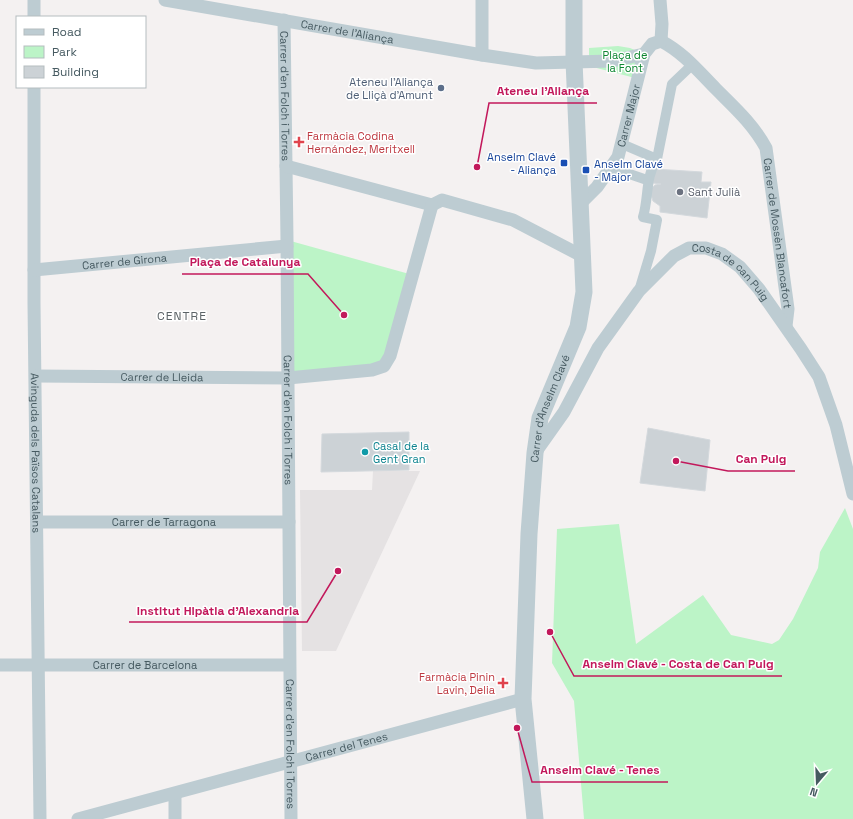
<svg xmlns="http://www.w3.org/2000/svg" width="853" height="819" font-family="'Space Grotesk',sans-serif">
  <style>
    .education { fill: #e5e2e3 }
    .green { fill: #bcf4c7 }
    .building { fill: #ccd2d6; stroke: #d4d9dd }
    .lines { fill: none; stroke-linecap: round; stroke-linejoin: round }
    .pedestrian { stroke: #bdccd2; stroke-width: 10 }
    .minor { stroke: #bdccd2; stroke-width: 13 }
    .tertiary { stroke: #bdccd2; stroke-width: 17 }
    .service-dot { fill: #5c6f8a; stroke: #fff; stroke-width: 1.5 }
    .health-dot { fill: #e0444e; stroke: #fff; stroke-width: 1.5 }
    .transit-dot { fill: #1a4fb4; stroke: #fff; stroke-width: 1.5 }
    .worship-dot { fill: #6b7280; stroke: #fff; stroke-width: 1.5 }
    .culture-dot { fill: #0f9aa8; stroke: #fff; stroke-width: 1.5 }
    .labels { text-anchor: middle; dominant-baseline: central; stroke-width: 3; stroke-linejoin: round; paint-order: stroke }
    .street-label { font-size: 11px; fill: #465a61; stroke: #fff }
    .park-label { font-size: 11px; fill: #0d8631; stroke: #fff }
    .service-label { font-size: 11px; fill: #4e5e75; stroke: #fff; text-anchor: end }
    .health-label { font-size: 11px; fill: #be3a42; stroke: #fff; text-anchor: start }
    .transit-label { font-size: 11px; fill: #164399; stroke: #fff; text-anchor: end }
    .worship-label { font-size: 11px; fill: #5b616d; stroke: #fff; text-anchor: start }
    .culture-label { font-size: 11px; fill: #0d838f; stroke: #fff; text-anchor: start }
    .neighbourhood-label { font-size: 12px; letter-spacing: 1px; fill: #5c6367; stroke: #fff }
    .leader { fill: none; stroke: #c2185b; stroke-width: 1.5 }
    .callout-dot { fill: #c2185b; stroke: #fff; stroke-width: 1.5 }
    .callout-label { font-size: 12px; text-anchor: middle; font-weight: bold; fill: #c2185b; stroke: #fff; stroke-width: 3; stroke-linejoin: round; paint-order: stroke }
  </style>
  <rect width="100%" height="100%" fill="#f4f1f1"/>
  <path class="education" d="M373 471H420L336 651H302L300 490H372Z"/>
  <path class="green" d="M618 46 630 48 644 54 639 79 589 66V48Z
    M287 240 413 275 384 366 288 378Z
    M845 508 853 529V819H584L574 701 552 663 557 529 619 524 636 644 703 595 731 635 772 644 779 640 793 619 818 568 820 552Z"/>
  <path class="building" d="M655 169 702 172 701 182H711L707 218 660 212V206L653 201 651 195V189L655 185 661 184 653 183Z
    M648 428 710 440 705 491 640 483Z
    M409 432V470L321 472 322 434Z"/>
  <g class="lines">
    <path class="pedestrian" d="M622 144 657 159
      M612 168 647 180
      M639 291 651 251 657 220 643 217C649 197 645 177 657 159L672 84 693 64"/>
    <g class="minor">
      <path id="s1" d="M165 0 482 55 536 63 612 61 644 54"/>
      <path d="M34 17V0"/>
      <path id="s2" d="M284 20 287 240 291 819"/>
      <path id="s3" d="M661 41C684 53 699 72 716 89 735 108 753 124 766 148L788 309 786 326"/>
      <path d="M482 55V0"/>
      <path id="s4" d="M34 87V303L40 819"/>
      <path d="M286 166 432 205 442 200 513 220 584 257"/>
      <path id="s5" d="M581 203 597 187 618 157 644 54 652 44 661 41 662 24 660 0"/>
      <path id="s6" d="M34 270 287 246"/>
      <path id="s7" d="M36 376 288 378 372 370 384 366 390 356 432 205"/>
      <path id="s8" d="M535 453 564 412 598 348 639 291 674 256 689 248H706L722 254 740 267 759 289 801 349 819 377 836 425 853 494"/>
      <path id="s9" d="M38 522H289"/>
      <path id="s10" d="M0 665H289"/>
      <path d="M175 794V819"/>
      <path id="s11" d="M78 819 523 699"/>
    </g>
    <path class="tertiary" id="s12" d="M535 819 523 699 529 534 535 453 540 418 578 327 584 292 574 61V0"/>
  </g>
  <circle class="service-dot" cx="441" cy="88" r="4"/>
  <g class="health-dot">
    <path d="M297 136h4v4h4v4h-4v4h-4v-4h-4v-4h4z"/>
    <path d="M501 677h4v4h4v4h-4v4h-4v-4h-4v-4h4z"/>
  </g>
  <g class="transit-dot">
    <rect x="560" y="159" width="8" height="8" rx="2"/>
    <rect x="582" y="166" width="8" height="8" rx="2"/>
  </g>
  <circle class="worship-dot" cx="680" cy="192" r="4"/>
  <circle class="culture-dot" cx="365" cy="452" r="4"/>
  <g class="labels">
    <g class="street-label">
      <text stroke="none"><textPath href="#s1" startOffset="185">Carrer de l'Aliança</textPath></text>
      <text stroke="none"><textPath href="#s2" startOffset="76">Carrer d'en Folch i Torres</textPath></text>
      <text stroke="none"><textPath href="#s5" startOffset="102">Carrer Major</textPath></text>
      <text stroke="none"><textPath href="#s3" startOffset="237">Carrer de Mossèn Blancafort</textPath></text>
      <text stroke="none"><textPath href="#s6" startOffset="91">Carrer de Girona</textPath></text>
      <text stroke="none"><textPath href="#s8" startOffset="310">Costa de can Puig</textPath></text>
      <text stroke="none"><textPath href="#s7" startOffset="126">Carrer de Lleida</textPath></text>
      <text stroke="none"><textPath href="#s12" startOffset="414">Carrer d'Anselm Clavé</textPath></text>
      <text stroke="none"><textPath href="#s2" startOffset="400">Carrer d'en Folch i Torres</textPath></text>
      <text stroke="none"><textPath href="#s4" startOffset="366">Avinguda dels Països Catalans</textPath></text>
      <text stroke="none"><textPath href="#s9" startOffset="126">Carrer de Tarragona</textPath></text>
      <text stroke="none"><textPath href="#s10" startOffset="145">Carrer de Barcelona</textPath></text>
      <text stroke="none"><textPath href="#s2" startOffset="724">Carrer d'en Folch i Torres</textPath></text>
      <text stroke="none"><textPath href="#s11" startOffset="278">Carrer del Tenes</textPath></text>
    </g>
    <g class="park-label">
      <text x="625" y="55">Plaça de<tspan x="625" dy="13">la Font</tspan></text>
    </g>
    <g class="service-label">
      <text x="433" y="82">Ateneu l'Aliança<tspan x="433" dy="13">de Lliçà d'Amunt</tspan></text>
    </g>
    <g class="health-label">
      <text x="307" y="136">Farmàcia Codina<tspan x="307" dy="13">Hernández, Meritxell</tspan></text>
      <text x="495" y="677" text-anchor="end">Farmàcia Pinin<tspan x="495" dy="13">Lavin, Delia</tspan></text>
    </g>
    <g class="transit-label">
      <text x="556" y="157">Anselm Clavé<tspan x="556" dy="13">- Aliança</tspan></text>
      <text x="594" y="164" text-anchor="start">Anselm Clavé<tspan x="594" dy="13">- Major</tspan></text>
    </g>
    <g class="worship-label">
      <text x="688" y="192">Sant Julià</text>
    </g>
    <g class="culture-label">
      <text x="373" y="446">Casal de la<tspan x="373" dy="13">Gent Gran</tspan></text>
    </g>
    <g class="neighbourhood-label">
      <text x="182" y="316">CENTRE</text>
    </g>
  </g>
  <path class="leader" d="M477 167L489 103H597M344 315L308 274H182M676 461L728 471H795M338 571L307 622H129M550 632L574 676H782M517 728L532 782H668"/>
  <g class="callout-dot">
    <circle cx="477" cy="167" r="4"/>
    <circle cx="344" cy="315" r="4"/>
    <circle cx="676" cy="461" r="4"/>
    <circle cx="338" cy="571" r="4"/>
    <circle cx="550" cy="632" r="4"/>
    <circle cx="517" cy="728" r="4"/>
  </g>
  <g class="callout-label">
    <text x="543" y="95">Ateneu l'Aliança</text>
    <text x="245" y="266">Plaça de Catalunya</text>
    <text x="761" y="463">Can Puig</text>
    <text x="218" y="615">Institut Hipàtia d'Alexandria</text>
    <text x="678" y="668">Anselm Clavé - Costa de Can Puig</text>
    <text x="600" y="774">Anselm Clavé - Tenes</text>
  </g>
  <rect x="16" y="16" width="130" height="72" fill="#ffffff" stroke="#b5bdc0"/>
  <rect x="24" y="29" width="20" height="6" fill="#bdccd2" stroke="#b5bdc0"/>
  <text x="52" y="36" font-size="12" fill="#465a61">Road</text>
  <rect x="24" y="46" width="20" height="12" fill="#bcf4c7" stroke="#b5bdc0"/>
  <text x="52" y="56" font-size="12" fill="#465a61">Park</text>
  <rect x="24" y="66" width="20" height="12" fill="#ccd2d6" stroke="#b5bdc0"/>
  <text x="52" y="76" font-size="12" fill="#465a61">Building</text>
  <g transform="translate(817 783) rotate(199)" stroke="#ffffff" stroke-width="3" paint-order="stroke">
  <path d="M0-3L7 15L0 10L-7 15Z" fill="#465a61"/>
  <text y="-6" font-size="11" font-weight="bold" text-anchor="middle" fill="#465a61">N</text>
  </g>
</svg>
